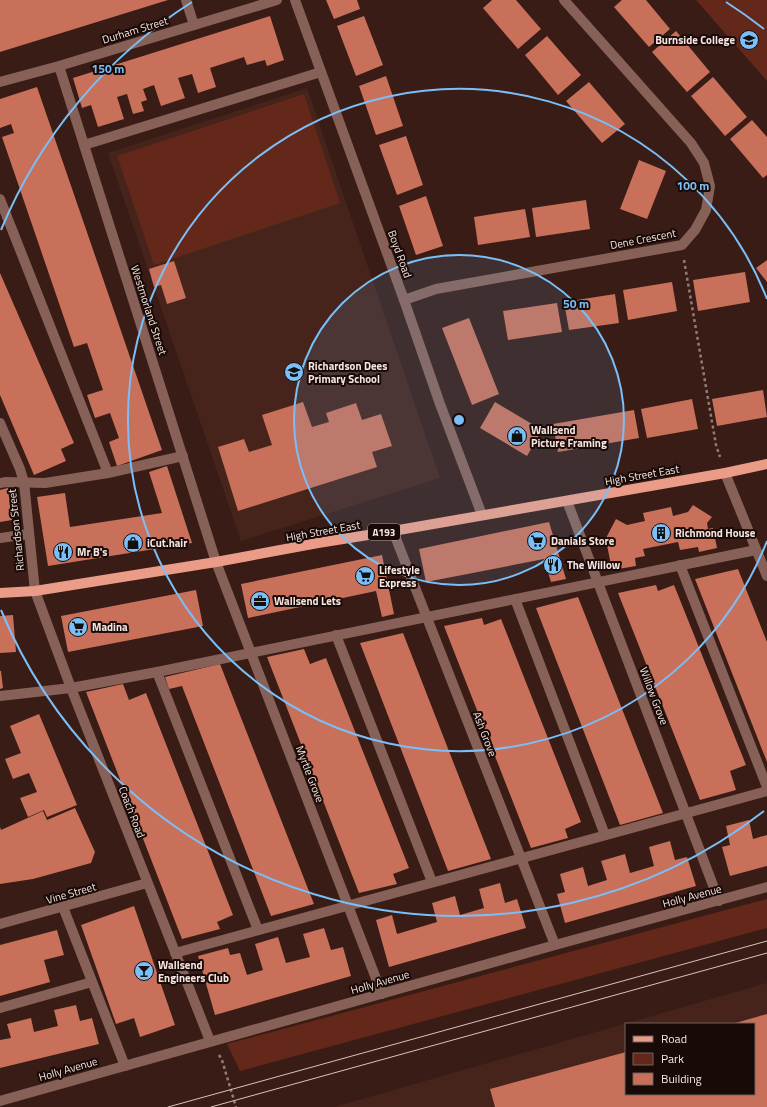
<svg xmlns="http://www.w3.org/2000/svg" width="767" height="1107" font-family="'Titillium Web',sans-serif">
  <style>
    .built { fill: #46241b; fill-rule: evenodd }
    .green { fill: #632819 }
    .building { fill: #c8705a }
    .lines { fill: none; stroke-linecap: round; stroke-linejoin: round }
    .path { stroke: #947c76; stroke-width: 2.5; stroke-dasharray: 3 3; stroke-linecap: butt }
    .service { stroke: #876157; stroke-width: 10 }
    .minor { stroke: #876157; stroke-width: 10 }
    .tertiary { stroke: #876157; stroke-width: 10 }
    .primary { stroke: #ea9c88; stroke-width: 10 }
    .tram { stroke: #d9c3be; stroke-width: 1 }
    .ring { fill: none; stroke: #7abff8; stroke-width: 2 }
    .labels { text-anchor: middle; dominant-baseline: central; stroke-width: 4; stroke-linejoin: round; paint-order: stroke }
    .shield { fill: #170a07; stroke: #b5a39f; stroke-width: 1 }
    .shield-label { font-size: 10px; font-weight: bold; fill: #f9e5e0 }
    .street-label { font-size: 11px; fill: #f9e5e0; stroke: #170a07 }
    .poi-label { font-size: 11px; font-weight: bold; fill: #f9e5e0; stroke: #170a07; text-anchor: start }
    .centre { fill: #7abff8; stroke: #170a07; stroke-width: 2 }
    .ring-label { font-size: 12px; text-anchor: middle; font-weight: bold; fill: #7abff8; stroke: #170a07; stroke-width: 4; stroke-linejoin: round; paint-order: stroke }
  </style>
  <rect width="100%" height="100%" fill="#381c15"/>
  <path class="built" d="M307 88 440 478 241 541 108 153Z
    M767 983V1107H334ZM626 1024H754V1094H626Z"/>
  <path class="green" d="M696 0H767V81Z
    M304 94 340 203 154 265 117 156Z
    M767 899V928L240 1071 227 1044Z"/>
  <path class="building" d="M0 0H168L0 52Z
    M326 0H357L360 9 334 19Z
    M492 0H516L541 29 518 49 483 8Z
    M622 0H646L670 29 649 47 614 7Z
    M270 16 284 60 267 66 265 60 247 65 244 57 210 68 216 87 198 93 192 74 178 78 185 98 161 106 154 85 143 89 147 100 141 102 144 111 133 114 127 94 117 97 124 119 98 127 91 105 82 108 73 78Z
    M364 16 383 65 356 76 337 26Z
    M676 31 710 72 687 92 652 52Z
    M547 36 581 75 558 95 525 55Z
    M386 76 403 126 376 135 359 86Z
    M713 77 747 117 725 136 691 96Z
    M589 82 625 124 602 143 566 101Z
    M37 87 162 450 117 466 109 442 119 438 110 413 95 418 87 395 103 390 87 343 74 347 2 137 14 133 11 124 0 128V99Z
    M752 120 767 137V175L763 178 730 139Z
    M406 136 423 185 397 195 379 145Z
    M639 160 666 171 647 219 620 209Z
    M426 196 443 246 416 255 399 206Z
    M586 200 590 229 536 237 532 208Z
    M525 209 530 237 478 245 474 217Z
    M767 260V282L756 268Z
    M174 261 186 298 167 304 161 285 154 287 149 269Z
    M745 272 750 302 698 311 693 280Z
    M0 273 74 443 61 449 66 461 34 475 0 395Z
    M672 282 677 311 628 320 623 290Z
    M615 294 619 323 569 330 564 302Z
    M557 303 562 332 508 340 503 311Z
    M469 318 499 394 472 405 442 328Z
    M763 390 767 417 717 426 712 399Z
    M692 399 698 429 647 438 641 409Z
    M303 402 312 427 329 422 326 413 356 403 362 420 381 414 392 446 372 452 377 467 238 511 218 447 244 439 249 452 272 445 262 415Z
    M495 402 542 430 527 456 480 428Z
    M634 410 639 438 558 452 553 424Z
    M167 466 192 543 48 566 37 497 65 493 70 527 162 513 149 472Z
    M8 488 12 520 0 522V490Z
    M693 505 712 517 707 523 708 529 713 528 717 548 699 552 698 547 680 550 678 542 643 549 645 556 635 558 636 566 612 570 607 545 616 543 606 538 616 519 627 525 645 521 643 513 671 507 673 516 688 512Z
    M549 522 566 579 551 582 544 559 426 582 419 549Z
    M382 555 394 614 382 617 376 591 248 618 241 584Z
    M738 569 767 642V762L695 579Z
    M656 585 658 591 674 585 746 765 730 771 736 790 700 800 618 593Z
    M196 590 203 626 68 652 61 616Z
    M578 597 663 813 620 825 536 608Z
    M13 615 16 652 0 653V616Z
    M482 618 484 625 501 619 581 822 565 829 568 838 531 848 444 626Z
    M403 633 491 859 448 871 360 643Z
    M304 649 310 664 326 658 409 868 393 874 397 884 359 893 267 657Z
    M220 664 314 904 271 916 182 686 169 689 165 677Z
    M0 671H1L3 688 0 689Z
    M123 684 129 700 146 693 233 915 217 922 220 929 182 939 86 692Z
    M39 714 77 805 47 817 44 810 28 817 20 798 37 792 29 773 13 779 5 759 21 753 10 726Z
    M75 808 95 852 91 863 33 879 0 884V827L1 830 43 811 47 820Z
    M749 820 753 839 767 835V866L730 876 722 847 730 845 726 826Z
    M670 841 675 860 687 857 696 886 565 923 557 894 565 892 560 874 583 867 588 886 607 880 601 861 625 854 630 873 654 866 649 847Z
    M500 883 505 903 517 899 526 928 389 967 376 920 392 915 397 934 437 922 432 903 455 896 460 915 484 908 479 889Z
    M134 906 175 1025 140 1037 134 1018 116 1024 81 925Z
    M324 928 331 950 343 947 351 976 215 1015 198 956 228 948 230 955 240 953 247 975 263 970 255 944 278 937 286 963 310 957 303 934Z
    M57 930 64 955 44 960 50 982 0 996V945Z
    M76 1005 80 1021 92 1018 99 1044 0 1068V1040L11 1038 7 1024 31 1018 34 1032 58 1026 54 1010Z
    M767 1014V1107H495L490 1089 626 1052V1094H754V1024H732Z"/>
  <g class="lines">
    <path class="path" d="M684 260 716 445 720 457
      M219 1055 222 1060 236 1107"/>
    <path class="service" d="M186 0 194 25
      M84 145 321 72
      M0 199 108 473
      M0 483 6 482 45 483 108 473 183 456
      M0 538 29 534
      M680 565 767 787
      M515 599 605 835
      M336 635 432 882
      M157 672 258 930
      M0 696 71 688 157 672 756 550
      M63 907 125 1066
      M175 953 767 791
      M0 1008 92 982"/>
    <path class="minor" d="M59 66 216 562 382 994
      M0 82 59 66 277 0
      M404 300 436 289 682 245 695 230 706 210 710 186 704 163 691 143 564 0
      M0 423 20 469 24 482 35 591 71 688 210 1041
      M725 473 767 576
      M567 501 719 901
      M393 531 555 945
      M0 924 147 883
      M0 1101 555 945 767 887"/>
    <path class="tertiary" d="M295 0 404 300 440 404 482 515"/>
    <path class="primary" d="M0 593 35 591 216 562 318 543 393 531 725 473 767 464"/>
    <path class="tram" d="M168 1107 767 941
      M211 1107 767 953"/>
  </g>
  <circle cx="459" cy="420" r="165" fill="#7abff8" fill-opacity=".12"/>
  <g class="ring">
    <circle cx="459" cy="420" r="165"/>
    <path d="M767 541A331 331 0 1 1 767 299"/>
    <path d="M764 811A496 496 0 0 1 1 610M1 230A496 496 0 0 1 192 2M726 2A496 496 0 0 1 764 29"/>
  </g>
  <defs>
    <symbol id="school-disc" viewBox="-11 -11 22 22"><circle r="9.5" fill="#7abff8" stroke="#170a07"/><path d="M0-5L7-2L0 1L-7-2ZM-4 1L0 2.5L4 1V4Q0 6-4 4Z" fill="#111"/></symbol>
    <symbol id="shop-disc" viewBox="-11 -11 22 22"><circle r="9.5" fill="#7abff8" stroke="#170a07"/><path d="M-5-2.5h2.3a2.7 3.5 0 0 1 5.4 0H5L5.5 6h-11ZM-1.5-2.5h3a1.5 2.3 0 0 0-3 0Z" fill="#111"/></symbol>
    <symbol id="building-disc" viewBox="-11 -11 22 22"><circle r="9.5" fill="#7abff8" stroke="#170a07"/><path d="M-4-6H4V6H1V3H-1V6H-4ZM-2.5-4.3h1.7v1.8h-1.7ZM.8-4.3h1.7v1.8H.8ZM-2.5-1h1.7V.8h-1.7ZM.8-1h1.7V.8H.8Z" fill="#111"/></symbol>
    <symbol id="supermarket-disc" viewBox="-11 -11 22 22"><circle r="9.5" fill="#7abff8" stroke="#170a07"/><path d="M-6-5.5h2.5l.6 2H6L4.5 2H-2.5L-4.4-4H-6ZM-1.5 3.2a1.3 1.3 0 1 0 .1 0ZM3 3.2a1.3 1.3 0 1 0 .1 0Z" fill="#111"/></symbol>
    <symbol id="restaurant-disc" viewBox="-11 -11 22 22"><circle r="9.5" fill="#7abff8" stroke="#170a07"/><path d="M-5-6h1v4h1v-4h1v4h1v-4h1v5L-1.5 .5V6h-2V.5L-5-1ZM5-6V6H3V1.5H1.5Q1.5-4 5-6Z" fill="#111"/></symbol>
    <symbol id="office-disc" viewBox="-11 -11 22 22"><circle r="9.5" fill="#7abff8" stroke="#170a07"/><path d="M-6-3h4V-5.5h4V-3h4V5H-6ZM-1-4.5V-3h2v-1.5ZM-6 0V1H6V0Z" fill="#111"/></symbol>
    <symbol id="bar-disc" viewBox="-11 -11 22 22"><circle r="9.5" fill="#7abff8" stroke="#170a07"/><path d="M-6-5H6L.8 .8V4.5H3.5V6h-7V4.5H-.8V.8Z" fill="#111"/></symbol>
  </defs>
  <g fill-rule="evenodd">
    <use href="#school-disc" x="738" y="29" width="22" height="22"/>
    <use href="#school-disc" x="283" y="361" width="22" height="22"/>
    <use href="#shop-disc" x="506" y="425" width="22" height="22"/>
    <use href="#building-disc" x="650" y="522" width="22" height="22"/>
    <use href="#supermarket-disc" x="526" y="530" width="22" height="22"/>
    <use href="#shop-disc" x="122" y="532" width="22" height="22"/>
    <use href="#restaurant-disc" x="52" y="541" width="22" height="22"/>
    <use href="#restaurant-disc" x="542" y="554" width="22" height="22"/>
    <use href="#supermarket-disc" x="354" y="565" width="22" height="22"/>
    <use href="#office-disc" x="249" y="590" width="22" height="22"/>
    <use href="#supermarket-disc" x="67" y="616" width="22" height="22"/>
    <use href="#bar-disc" x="133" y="960" width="22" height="22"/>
  </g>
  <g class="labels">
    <rect class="shield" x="368" y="524" width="32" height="16" rx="3"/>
    <g class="shield-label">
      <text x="384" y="532">A193</text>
    </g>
    <g class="street-label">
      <text transform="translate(135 30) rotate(-17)">Durham Street</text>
      <text transform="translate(643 239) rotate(-11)">Dene Crescent</text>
      <text transform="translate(400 254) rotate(70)">Boyd Road</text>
      <text transform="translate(149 310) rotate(72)">Westmorland Street</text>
      <text transform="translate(642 475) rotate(-10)">High Street East</text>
      <text transform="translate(16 530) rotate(-96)">Richardson Street</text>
      <text transform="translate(323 531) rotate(-10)">High Street East</text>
      <text transform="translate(654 696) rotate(69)">Willow Grove</text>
      <text transform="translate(485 734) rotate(69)">Ash Grove</text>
      <text transform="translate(310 774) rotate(69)">Myrtle Grove</text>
      <text transform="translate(132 812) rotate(69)">Coach Road</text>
      <text transform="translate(71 893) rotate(-16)">Vine Street</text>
      <text transform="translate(692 896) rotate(-15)">Holly Avenue</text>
      <text transform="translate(380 982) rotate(-16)">Holly Avenue</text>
      <text transform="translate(68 1069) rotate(-16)">Holly Avenue</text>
    </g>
    <g class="poi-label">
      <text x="735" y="40" text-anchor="end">Burnside College</text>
      <text x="308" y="366">Richardson Dees<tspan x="308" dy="13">Primary School</tspan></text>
      <text x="531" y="430">Wallsend<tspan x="531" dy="13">Picture Framing</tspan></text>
      <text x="675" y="533">Richmond House</text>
      <text x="551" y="541">Danials Store</text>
      <text x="147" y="543">iCut.hair</text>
      <text x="77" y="552">Mr B's</text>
      <text x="567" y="565">The Willow</text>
      <text x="379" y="570">Lifestyle<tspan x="379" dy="13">Express</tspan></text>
      <text x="274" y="601">Wallsend Lets</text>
      <text x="92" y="627">Madina</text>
      <text x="158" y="965">Wallsend<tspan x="158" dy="13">Engineers Club</tspan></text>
    </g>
  </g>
  <circle cx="459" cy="420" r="6" class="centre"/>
  <g class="ring-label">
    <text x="108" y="73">150 m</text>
    <text x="693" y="190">100 m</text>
    <text x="576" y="308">50 m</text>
  </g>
  <rect x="625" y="1023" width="130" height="72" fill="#170a07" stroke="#71625e"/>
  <rect x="633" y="1036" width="20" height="6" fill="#ea9c88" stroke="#71625e"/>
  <text x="661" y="1043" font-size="12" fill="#f9e5e0">Road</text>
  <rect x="633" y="1053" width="20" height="12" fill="#632819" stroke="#71625e"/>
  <text x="661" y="1063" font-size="12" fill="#f9e5e0">Park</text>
  <rect x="633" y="1073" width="20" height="12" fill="#c8705a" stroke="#71625e"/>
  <text x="661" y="1083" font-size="12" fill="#f9e5e0">Building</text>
</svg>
